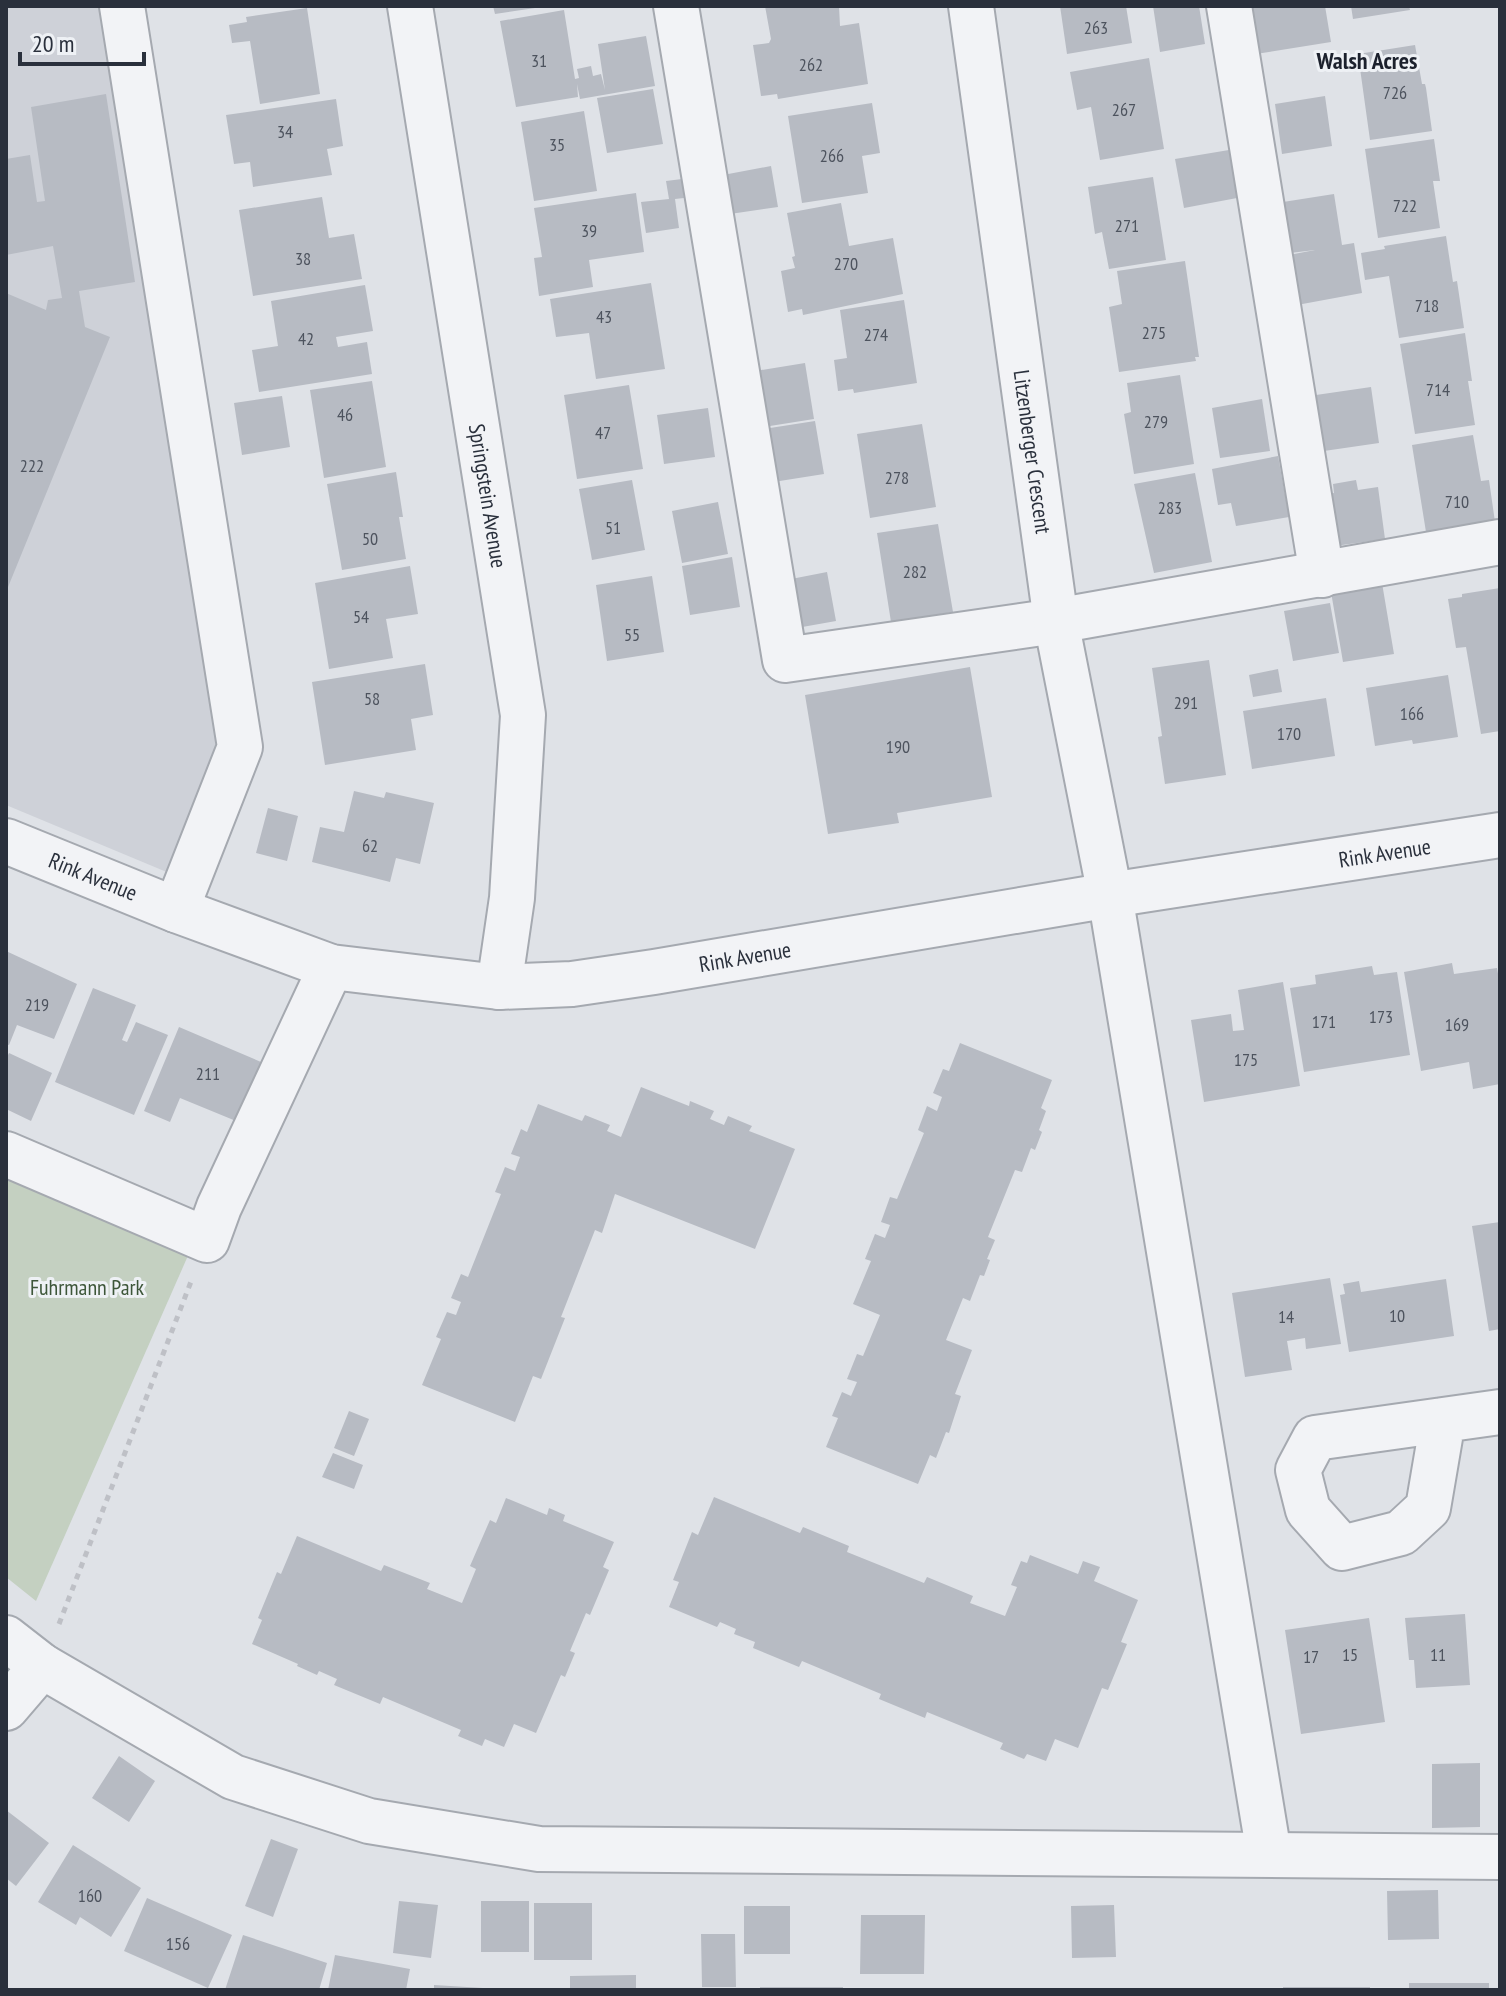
<svg xmlns="http://www.w3.org/2000/svg" width="1506" height="1996" font-family="'PT Sans Narrow',sans-serif">
  <style>
    .built { fill: #ced1d8 }
    .green { fill: #c4d0c1 }
    .building { fill: #b7bbc3 }
    .lines { fill: none; stroke-linecap: round; stroke-linejoin: round }
    .minor-casing { stroke: #a5a9b0; stroke-width: 48 }
    .path { stroke: #bec0c6; stroke-width: 5; stroke-dasharray: 6 6; stroke-linecap: butt }
    .minor { stroke: #f2f3f6; stroke-width: 44 }
    .labels { text-anchor: middle; dominant-baseline: central; stroke-width: 6; stroke-linejoin: round; paint-order: stroke }
    .number-label { font-size: 18px; fill: #4d535e }
    .street-label { font-size: 22px; fill: #2a303c; stroke: #eef1f5 }
    .park-label { font-size: 22px; fill: #3d5639; stroke: #eef1f5 }
    .neighbourhood-label { font-size: 24px; font-weight: bold; fill: #1c212d; stroke: #eef1f5 }
  </style>
  <rect width="100%" height="100%" fill="#dfe2e7"/>
  <path class="built" d="M6 6H105L225 738 169 873 6 805Z"/>
  <path class="green" d="M6 1165 194 1242 36 1601 6 1577Z"/>
  <path class="building" d="M493 6H535V8L495 14Z
    M765 6H839L840 26 859 23 868 84 778 99 777 94 761 96 753 45 769 43 771 39Z
    M1060 6H1126L1132 43 1067 54Z
    M1153 6H1199L1205 44 1160 52Z
    M1249 6H1325L1331 42 1256 54Z
    M1351 6H1409L1410 10 1353 19Z
    M307 8 320 94 260 104 250 41 232 43 229 25 247 22 246 17Z
    M564 10 575 79 579 78 577 69 591 66 593 76 601 74 605 90 598 44 646 36 655 86 580 99 577 84 578 97 516 107 500 21Z
    M1415 45 1422 84H1425L1426 88 1432 131 1370 140 1358 54Z
    M1149 58 1164 149 1100 160 1091 107 1077 110 1070 72Z
    M653 89 663 144 607 153 597 98Z
    M106 94 135 282 79 291 85 327 110 337 6 592V293L46 310 48 300 62 298 53 246 6 255V159L30 155 37 202 45 201 31 107Z
    M1325 96 1332 146 1282 154 1275 104Z
    M336 99 343 146 327 149 332 175 253 187 250 162 234 164 226 115Z
    M872 103 880 153 862 156 868 193 802 203 788 116Z
    M584 111 597 191 534 201 521 122Z
    M1434 139 1440 181H1433L1440 228 1378 238 1365 149Z
    M1229 150 1237 198 1184 208 1175 159Z
    M771 166 778 207 730 214 723 175Z
    M1153 177 1166 260 1109 269 1102 232 1095 234 1088 187Z
    M682 179 684 198 675 199 679 228 646 233 641 202 669 199 666 181Z
    M636 193 644 252 589 260 593 287 539 296 534 258 542 257 534 208Z
    M1334 194 1342 245 1354 243 1362 293 1297 305 1289 255 1315 250 1290 253 1283 202Z
    M322 197 329 238 354 234 362 279 253 296 239 210Z
    M841 203 849 246 893 238 903 294 803 315 802 309 788 312 781 271 795 268 792 257 795 256 787 213Z
    M1446 236 1453 282 1457 281 1464 328 1399 338 1389 276 1365 280 1361 253 1385 249 1384 246Z
    M1185 261 1199 357H1195L1196 361 1119 372 1109 307 1122 304 1117 271Z
    M651 283 665 369 596 379 589 333 556 337 550 299Z
    M365 285 373 331 336 337 338 347 367 342 372 374 259 392 252 350 278 346 271 301Z
    M904 300 917 383 854 393 853 389 838 391 834 360 847 358 840 310Z
    M1465 333 1472 381H1468L1475 425 1415 434 1400 344Z
    M805 363 814 419 758 428 749 372Z
    M1180 375 1194 464 1134 474 1124 414 1131 412 1127 383Z
    M372 381 386 467 324 478 310 390Z
    M629 385 643 469 577 479 564 395Z
    M1371 387 1379 443 1324 451 1316 395Z
    M282 396 290 447 242 455 234 403Z
    M1262 399 1270 451 1220 458 1212 408Z
    M708 408 715 457 664 464 657 415Z
    M815 421 824 474 767 483 758 430Z
    M922 424 936 507 870 518 857 434Z
    M1473 435 1481 481 1489 480 1495 522 1426 532 1412 445Z
    M1278 456 1289 517 1236 526 1231 503 1218 505 1212 469Z
    M396 472 403 517H399L406 559 342 570 327 484Z
    M1195 473 1212 562 1154 573 1134 484Z
    M632 480 645 550 592 560 579 489Z
    M1356 480 1358 490 1378 487 1385 539 1335 546 1328 494 1334 493 1333 484Z
    M718 502 728 554 682 563 672 511Z
    M938 524 953 612 891 622 877 533Z
    M732 557 740 607 690 615 682 566Z
    M410 566 418 614 386 619 393 658 329 669 315 583Z
    M827 572 836 621 791 629 781 581Z
    M652 576 664 652 607 661 596 585Z
    M1382 583 1394 654 1343 662 1331 592Z
    M1500 588V731L1481 734 1466 647 1456 648 1448 599 1462 597V594Z
    M1330 603 1339 653 1293 661 1284 611Z
    M1209 660 1226 775 1165 784 1158 737 1162 736 1152 668Z
    M425 664 433 715 411 719 416 750 325 765 312 682Z
    M970 667 992 797 897 813 899 823 828 834 805 695Z
    M1278 669 1282 692 1253 697 1249 675Z
    M1448 675 1458 737 1413 744 1412 740 1375 746 1366 688Z
    M1326 698 1335 756 1252 769 1243 711Z
    M354 791 384 798 386 792 434 803 420 864 396 858 390 882 312 862 320 827 344 832Z
    M268 808 298 816 287 861 256 853Z
    M6 951 77 984 54 1039 17 1025 9 1045 6 1044Z
    M1452 963 1454 974 1497 968 1500 985V1084L1473 1089 1469 1062 1421 1071 1404 972Z
    M1372 966 1374 975 1397 972 1410 1055 1304 1072 1290 988 1316 984 1315 975Z
    M1283 982 1300 1086 1204 1102 1191 1020 1231 1014 1233 1031 1244 1030 1238 990Z
    M93 988 136 1005 122 1040 127 1042 136 1022 168 1035 134 1115 55 1082Z
    M179 1027 261 1062 251 1085 259 1089 236 1121 180 1098 170 1122 144 1111Z
    M960 1043 1052 1080 1041 1108 1046 1111 1039 1130 1042 1132 1035 1150 1031 1148 1022 1172 1015 1170 988 1237 995 1240 987 1259 990 1260 984 1276 980 1275 970 1301 963 1298 946 1340 972 1350 955 1394 961 1396 949 1433 946 1432 936 1458 930 1455 918 1484 826 1447 838 1418 832 1416 842 1392 851 1396 857 1382 847 1379 857 1354 863 1356 880 1315 853 1304 871 1261 865 1259 875 1234 885 1238 890 1225 881 1222 890 1197 897 1199 924 1133 918 1130 927 1106 937 1111 942 1097 933 1093 943 1069 949 1071Z
    M9 1053 52 1073 31 1121 6 1109V1059Z
    M641 1087 689 1106 690 1101 714 1111 710 1119 724 1125 728 1116 752 1126 749 1131 795 1149 755 1249 615 1194 602 1233 595 1230 561 1317 565 1318 541 1379 533 1376 515 1422 422 1385 441 1339 436 1337 447 1312 456 1315 461 1302 451 1298 461 1274 468 1277 501 1194 495 1192 505 1167 515 1171 520 1157 511 1154 521 1129 527 1132 538 1104 582 1121 585 1115 610 1125 607 1131 621 1137Z
    M1500 1222V1329L1489 1331 1472 1226Z
    M1330 1278 1341 1344 1306 1349 1305 1338 1287 1341 1292 1370 1245 1377 1232 1293Z
    M1446 1279 1454 1336 1349 1352 1340 1295 1345 1294 1343 1284 1359 1281 1361 1292Z
    M349 1411 369 1419 354 1456 334 1448Z
    M333 1453 363 1465 354 1489 322 1477Z
    M714 1497 800 1533 803 1527 849 1546 847 1552 924 1583 927 1577 973 1596 970 1603 1005 1616 1017 1587 1011 1585 1021 1561 1027 1563 1030 1555 1078 1574 1083 1561 1100 1567 1094 1581 1138 1600 1121 1642 1127 1644 1108 1690 1102 1688 1078 1748 1055 1739 1046 1761 1027 1754 1024 1759 1000 1749 1003 1743 927 1712 925 1718 879 1699 881 1694 802 1661 799 1667 753 1648 755 1642 734 1634 736 1629 720 1622 717 1627 669 1607 679 1582 673 1580 692 1532 698 1535Z
    M506 1498 547 1515 549 1508 565 1515 563 1521 614 1542 603 1567 609 1570 590 1615 586 1613 570 1651 575 1653 565 1677 561 1675 536 1733 514 1724 504 1747 485 1739 482 1746 458 1736 461 1730 383 1697 380 1704 334 1685 337 1679 319 1671 317 1675 297 1666 298 1664 252 1644 262 1620 258 1618 277 1572 281 1574 297 1536 381 1571 384 1565 430 1583 427 1589 462 1603 476 1569 470 1566 490 1520 496 1523Z
    M1465 1614 1470 1685 1416 1688 1414 1660H1409L1405 1618Z
    M1369 1618 1385 1722 1301 1734 1285 1630Z
    M119 1756 155 1781 129 1822 92 1798Z
    M1480 1763V1827L1432 1828V1764Z
    M6 1810 49 1843 16 1886 6 1878Z
    M271 1839 298 1849 273 1917 245 1906Z
    M73 1845 141 1888 111 1937 80 1917 76 1925 38 1902Z
    M1438 1890 1439 1939 1388 1940 1387 1891Z
    M147 1898 232 1935 208 1988 124 1951Z
    M399 1901 438 1905 431 1958 393 1953Z
    M481 1901H529V1952H481Z
    M534 1903H592V1960H534Z
    M1114 1905 1116 1957 1072 1958 1071 1906Z
    M744 1906H790V1954H744Z
    M861 1915H925L924 1974H860Z
    M701 1934H735L736 1987H702Z
    M243 1935 327 1963 319 1990H225Z
    M335 1955 410 1969 406 1990H328Z
    M636 1975V1990H570V1976Z
    M1409 1983H1489V1990H1409Z
    M434 1985 483 1988V1990H434Z
    M760 1987H843V1990H760Z
    M1283 1987H1370V1990H1283Z"/>
  <g class="lines">
    <defs>
      <g id="minor">
        <path d="M122 6 240 747 176 910"/>
        <path id="s1" d="M410 6 523 715 512 898 499 987"/>
        <path d="M676 6 785 660 1056 621 1500 542"/>
        <path id="s2" d="M971 6 1056 621 1110 895 1269 1854"/>
        <path d="M1229 6 1322 575"/>
        <path id="s3" d="M6 841 176 910 331 967 499 987 572 984 654 972 1110 895 1500 835"/>
        <path d="M6 1154 207 1240 219 1207 331 967"/>
        <path d="M1443 1420 1428 1508 1401 1533 1342 1548 1308 1510 1298 1470 1315 1438 1500 1412"/>
        <path d="M6 1638 42 1666 233 1777 369 1821 539 1849 1500 1857"/>
        <path d="M6 1708 42 1666"/>
      </g>
    </defs>
    <use href="#minor" class="minor-casing"/>
    <path class="path" d="M59 1624 192 1279"/>
    <use href="#minor" class="minor"/>
  </g>
  <g class="labels">
    <g class="number-label">
      <text x="1096" y="27">263</text>
      <text x="539" y="60">31</text>
      <text x="811" y="64">262</text>
      <text x="1395" y="92">726</text>
      <text x="1124" y="109">267</text>
      <text x="285" y="131">34</text>
      <text x="557" y="144">35</text>
      <text x="832" y="155">266</text>
      <text x="1405" y="205">722</text>
      <text x="1127" y="225">271</text>
      <text x="589" y="230">39</text>
      <text x="303" y="258">38</text>
      <text x="846" y="263">270</text>
      <text x="1427" y="305">718</text>
      <text x="604" y="316">43</text>
      <text x="1154" y="332">275</text>
      <text x="876" y="334">274</text>
      <text x="306" y="338">42</text>
      <text x="1438" y="389">714</text>
      <text x="345" y="414">46</text>
      <text x="1156" y="421">279</text>
      <text x="603" y="432">47</text>
      <text x="32" y="465">222</text>
      <text x="897" y="477">278</text>
      <text x="1457" y="501">710</text>
      <text x="1170" y="507">283</text>
      <text x="613" y="527">51</text>
      <text x="370" y="538">50</text>
      <text x="915" y="571">282</text>
      <text x="361" y="616">54</text>
      <text x="632" y="634">55</text>
      <text x="372" y="698">58</text>
      <text x="1186" y="702">291</text>
      <text x="1412" y="713">166</text>
      <text x="1289" y="733">170</text>
      <text x="898" y="746">190</text>
      <text x="370" y="845">62</text>
      <text x="37" y="1004">219</text>
      <text x="1381" y="1016">173</text>
      <text x="1324" y="1021">171</text>
      <text x="1457" y="1024">169</text>
      <text x="1246" y="1059">175</text>
      <text x="208" y="1073">211</text>
      <text x="1397" y="1315">10</text>
      <text x="1286" y="1316">14</text>
      <text x="1350" y="1654">15</text>
      <text x="1438" y="1654">11</text>
      <text x="1311" y="1656">17</text>
      <text x="90" y="1895">160</text>
      <text x="178" y="1943">156</text>
    </g>
    <g class="street-label">
      <text stroke="none"><textPath href="#s2" startOffset="450">Litzenberger Crescent</textPath></text>
      <text stroke="none"><textPath href="#s1" startOffset="496">Springstein Avenue</textPath></text>
      <text stroke="none"><textPath href="#s3" startOffset="1414">Rink Avenue</textPath></text>
      <text stroke="none"><textPath href="#s3" startOffset="94">Rink Avenue</textPath></text>
      <text stroke="none"><textPath href="#s3" startOffset="766">Rink Avenue</textPath></text>
    </g>
    <g class="park-label">
      <text x="87" y="1287">Fuhrmann Park</text>
    </g>
    <g class="neighbourhood-label">
      <text x="1367" y="60">Walsh Acres</text>
    </g>
  </g>
  <rect width="1506" height="1996" fill="none" stroke="#2a303c" stroke-width="16"/>
  <path d="M20 52v12h124v-12" fill="none" stroke="#2a303c" stroke-width="4"/>
  <text x="32" y="52" font-size="24" fill="#2a303c" stroke="#eef1f5" stroke-width="6" paint-order="stroke">20 m</text>
</svg>
